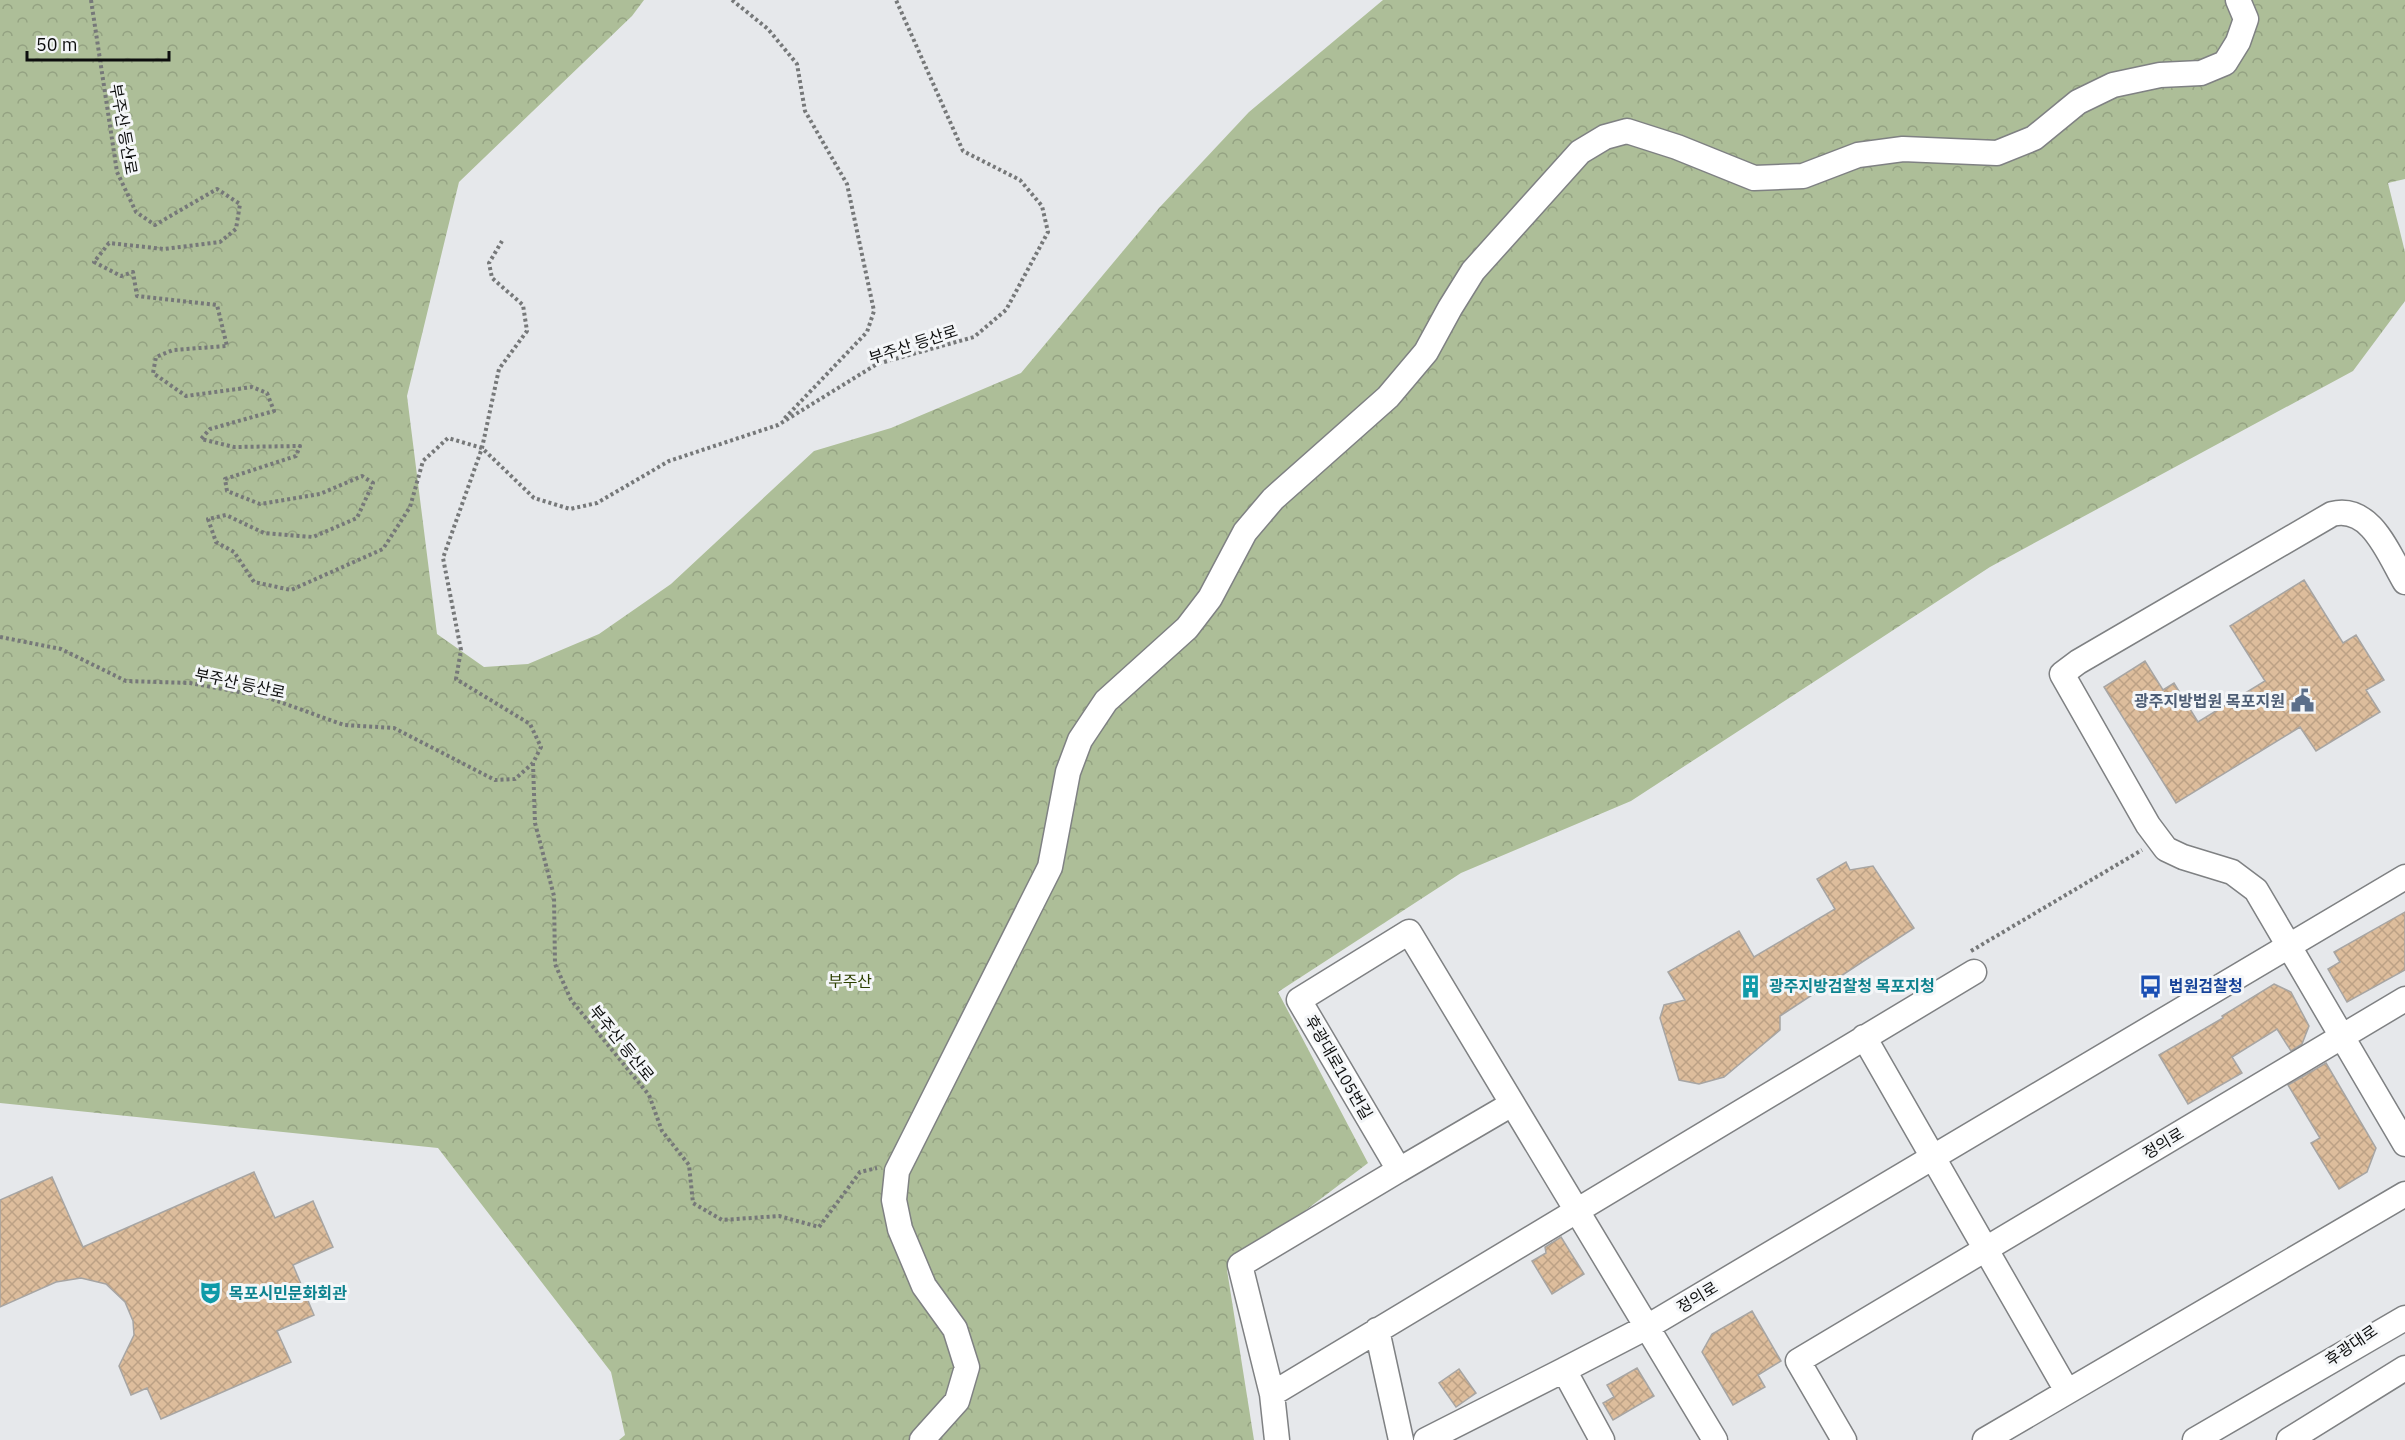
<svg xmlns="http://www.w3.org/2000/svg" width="2405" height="1440" font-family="'IBM Plex Sans','Noto Sans KR',sans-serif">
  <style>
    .forest { fill: url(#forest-crowns) }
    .building { fill: url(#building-cross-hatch); stroke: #a7a5a3; stroke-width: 1.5 }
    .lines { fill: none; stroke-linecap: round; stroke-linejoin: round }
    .minor-casing { stroke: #7f8183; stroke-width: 27 }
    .path { stroke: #767879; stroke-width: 4; stroke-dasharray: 3 3; stroke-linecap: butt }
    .minor { stroke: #fff; stroke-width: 24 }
    .labels { text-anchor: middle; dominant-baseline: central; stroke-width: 6; stroke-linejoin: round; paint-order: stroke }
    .street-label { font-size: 16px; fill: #0d0e0e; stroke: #f4f6f8 }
    .service-label { font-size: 16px; font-weight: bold; fill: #4e5e75; stroke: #f4f6f8; text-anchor: end }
    .park-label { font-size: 16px; fill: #2c3f00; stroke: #f4f6f8 }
    .culture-label { font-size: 16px; font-weight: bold; fill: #0d838f; stroke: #f4f6f8; text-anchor: start }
    .transit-label { font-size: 16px; font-weight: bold; fill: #164399; stroke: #f4f6f8; text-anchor: start }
  </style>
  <defs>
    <pattern id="forest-crowns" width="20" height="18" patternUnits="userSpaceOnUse" patternTransform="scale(1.5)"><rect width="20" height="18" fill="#adbe98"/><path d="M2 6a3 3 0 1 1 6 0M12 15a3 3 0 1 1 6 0" fill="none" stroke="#94a282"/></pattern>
    <pattern id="building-cross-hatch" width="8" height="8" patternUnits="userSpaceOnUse" patternTransform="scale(1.5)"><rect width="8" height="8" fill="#ddbd9c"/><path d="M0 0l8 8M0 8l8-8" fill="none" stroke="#bca185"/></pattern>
  </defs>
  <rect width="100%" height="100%" fill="#e6e8eb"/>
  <path class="forest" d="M0 0H644L632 16 459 182 407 396 437 634 484 667 528 664 599 634 671 584 814 451 891 428 1021 373 1159 208 1249 112 1383 0H2405V179L2388 183 2405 252V301L2353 371 1990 567 1631 801 1461 873 1278 992 1368 1163 1227 1270 1254 1440H619L625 1435 611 1372 438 1148 0 1103Z"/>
  <path class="building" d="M2304 580 2343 643 2356 635 2384 680 2366 690 2380 712 2316 751 2300 727 2176 803 2104 687 2145 661 2163 690 2174 683 2198 722 2265 681 2230 626Z
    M1846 862 1850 870 1873 866 1914 928 1780 1016V1030L1724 1077 1699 1084 1679 1080 1660 1018 1664 1005 1685 1000 1668 972 1739 931 1754 957 1835 909 1817 879Z
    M2405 912V970L2347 1002 2328 969 2340 962 2334 952Z
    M2274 984 2291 992 2309 1026 2302 1044 2291 1051 2277 1029 2232 1057 2242 1073 2188 1104 2159 1055 2223 1018 2222 1016Z
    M2326 1063 2376 1148 2367 1172 2339 1189 2311 1143 2320 1138 2288 1085Z
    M254 1172 275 1218 313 1201 333 1247 293 1265 314 1315 277 1331 291 1362 161 1419 147 1388 131 1395 119 1366 134 1335 133 1321 125 1302 106 1284 81 1278 56 1282 0 1307V1200L52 1177 83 1247Z
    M1561 1237 1584 1274 1552 1294 1532 1261 1546 1253 1545 1247Z
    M1752 1311 1781 1361 1758 1375 1765 1387 1733 1405 1702 1352 1712 1334Z
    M1637 1368 1654 1396 1613 1420 1603 1403 1614 1397 1607 1385Z
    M1459 1369 1476 1393 1456 1407 1439 1383Z"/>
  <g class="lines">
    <defs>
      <path id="minor" d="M2405 582C2389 555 2371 504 2332 514L2078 662 2062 674 2148 825 2166 849 2183 857 2232 872 2256 890 2405 1144
        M1864 1037 2067 1391
        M1399 1170 1512 1104
        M1377 1330 1401 1440
        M1272 1394 1974 972
        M922 1440 957 1401 967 1367 955 1329 924 1286 900 1229 894 1200 897 1171 1050 867 1068 772 1080 740 1106 701 1187 628 1210 598 1245 532 1273 499 1388 397 1426 352 1450 308 1473 271 1580 152 1605 137 1627 131 1677 147 1754 178 1803 176 1858 155 1903 149 1997 153 2034 138 2078 102 2113 85 2160 75 2201 73 2225 63 2238 42 2246 19 2238 0
        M1277 1440 1272 1394 1240 1265 1399 1170 1299 1000 1409 932 1715 1440
        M1426 1440 1564 1370
        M1602 1440 1564 1370 1647 1327 2405 877
        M1844 1440 1798 1361 2405 999
        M1985 1440 2405 1194
        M2195 1440 2405 1318
        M2289 1440 2405 1368"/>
    </defs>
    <use href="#minor" class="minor-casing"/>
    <path class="path" d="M91 0 117 172 136 212 155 225 217 189 240 204 236 229 220 242 164 249 109 243 94 262 121 276 133 272 137 296 217 305 227 346 173 350 156 357 153 373 186 396 252 387 267 393 274 411 210 429 201 439 234 447 300 446 296 456 225 479 227 491 260 504 320 494 362 476 373 483 357 518 313 537 264 533 226 515 208 519 216 542 234 552 254 582 291 590 383 549 410 507 423 461 448 438 482 448 534 498 570 509 597 503 669 461 778 425 877 364 974 337 1006 310 1048 232 1042 206 1020 180 963 151 896 0
      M732 0 768 29 797 64 805 111 847 184 874 311 867 332 783 420
      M0 637 61 649 126 681 190 683 266 697 344 725 394 728 495 780 515 779 533 763 541 747 530 724 456 679 461 650 443 558 482 448 499 369 527 331 523 305 492 278 489 263 502 241
      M533 763 535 823 554 896 555 964 571 1000 649 1095 662 1131 689 1165 693 1203 722 1220 779 1216 819 1227 860 1172 877 1168
      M1971 951 2142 850"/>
    <use href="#minor" class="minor"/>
  </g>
  <defs>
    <symbol id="civic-bare" viewBox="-9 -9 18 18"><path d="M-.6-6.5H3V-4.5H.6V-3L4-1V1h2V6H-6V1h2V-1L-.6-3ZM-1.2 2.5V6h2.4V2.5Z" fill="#5c6f8a" stroke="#f4f6f8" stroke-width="2.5" paint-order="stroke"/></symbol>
    <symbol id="building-bare" viewBox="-9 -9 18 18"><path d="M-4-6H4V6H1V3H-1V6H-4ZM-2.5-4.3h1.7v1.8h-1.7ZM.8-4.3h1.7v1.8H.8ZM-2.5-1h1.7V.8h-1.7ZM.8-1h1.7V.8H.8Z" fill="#0f9aa8" stroke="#f4f6f8" stroke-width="2.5" paint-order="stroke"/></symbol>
    <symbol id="bus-bare" viewBox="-9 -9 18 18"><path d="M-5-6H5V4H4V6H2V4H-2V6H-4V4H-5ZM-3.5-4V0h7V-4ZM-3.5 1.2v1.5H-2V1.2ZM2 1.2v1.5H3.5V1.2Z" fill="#1a4fb4" stroke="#f4f6f8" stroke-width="2.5" paint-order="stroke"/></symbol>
    <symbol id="theatre-bare" viewBox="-9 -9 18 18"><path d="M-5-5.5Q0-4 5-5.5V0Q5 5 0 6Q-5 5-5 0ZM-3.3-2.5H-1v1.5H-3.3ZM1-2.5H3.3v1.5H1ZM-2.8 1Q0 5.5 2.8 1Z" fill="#0f9aa8" stroke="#f4f6f8" stroke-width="2.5" paint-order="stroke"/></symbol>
  </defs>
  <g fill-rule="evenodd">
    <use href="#civic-bare" x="2286" y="684" width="33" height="33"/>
    <use href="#building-bare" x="1734" y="970" width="33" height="33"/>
    <use href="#bus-bare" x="2134" y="970" width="33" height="33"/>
    <use href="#theatre-bare" x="194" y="1276" width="33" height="33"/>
  </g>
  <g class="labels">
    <g class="street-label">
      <text transform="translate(124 129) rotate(80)">부주산 등산로</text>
      <text transform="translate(913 344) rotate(-18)">부주산 등산로</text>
      <text transform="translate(240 683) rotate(12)">부주산 등산로</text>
      <text transform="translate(622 1043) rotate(51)">부주산 등산로</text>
      <text transform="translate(1339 1067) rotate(60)">후광대로105번길</text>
      <text transform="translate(2163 1143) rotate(-31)">정의로</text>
      <text transform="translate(1697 1297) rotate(-31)">정의로</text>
      <text transform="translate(2351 1345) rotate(-34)">후광대로</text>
    </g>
    <g class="service-label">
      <text x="2285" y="701">광주지방법원 목포지원</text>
    </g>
    <g class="park-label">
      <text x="850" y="981">부주산</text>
    </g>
    <g class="culture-label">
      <text x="1769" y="986">광주지방검찰청 목포지청</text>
      <text x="229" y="1293">목포시민문화회관</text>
    </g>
    <g class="transit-label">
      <text x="2169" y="986">법원검찰청</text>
    </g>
  </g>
  <path d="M27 51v9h142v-9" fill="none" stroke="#0d0e0e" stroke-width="3"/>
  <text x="36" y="51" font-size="18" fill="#0d0e0e" stroke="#f4f6f8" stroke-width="4.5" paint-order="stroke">50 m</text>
</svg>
